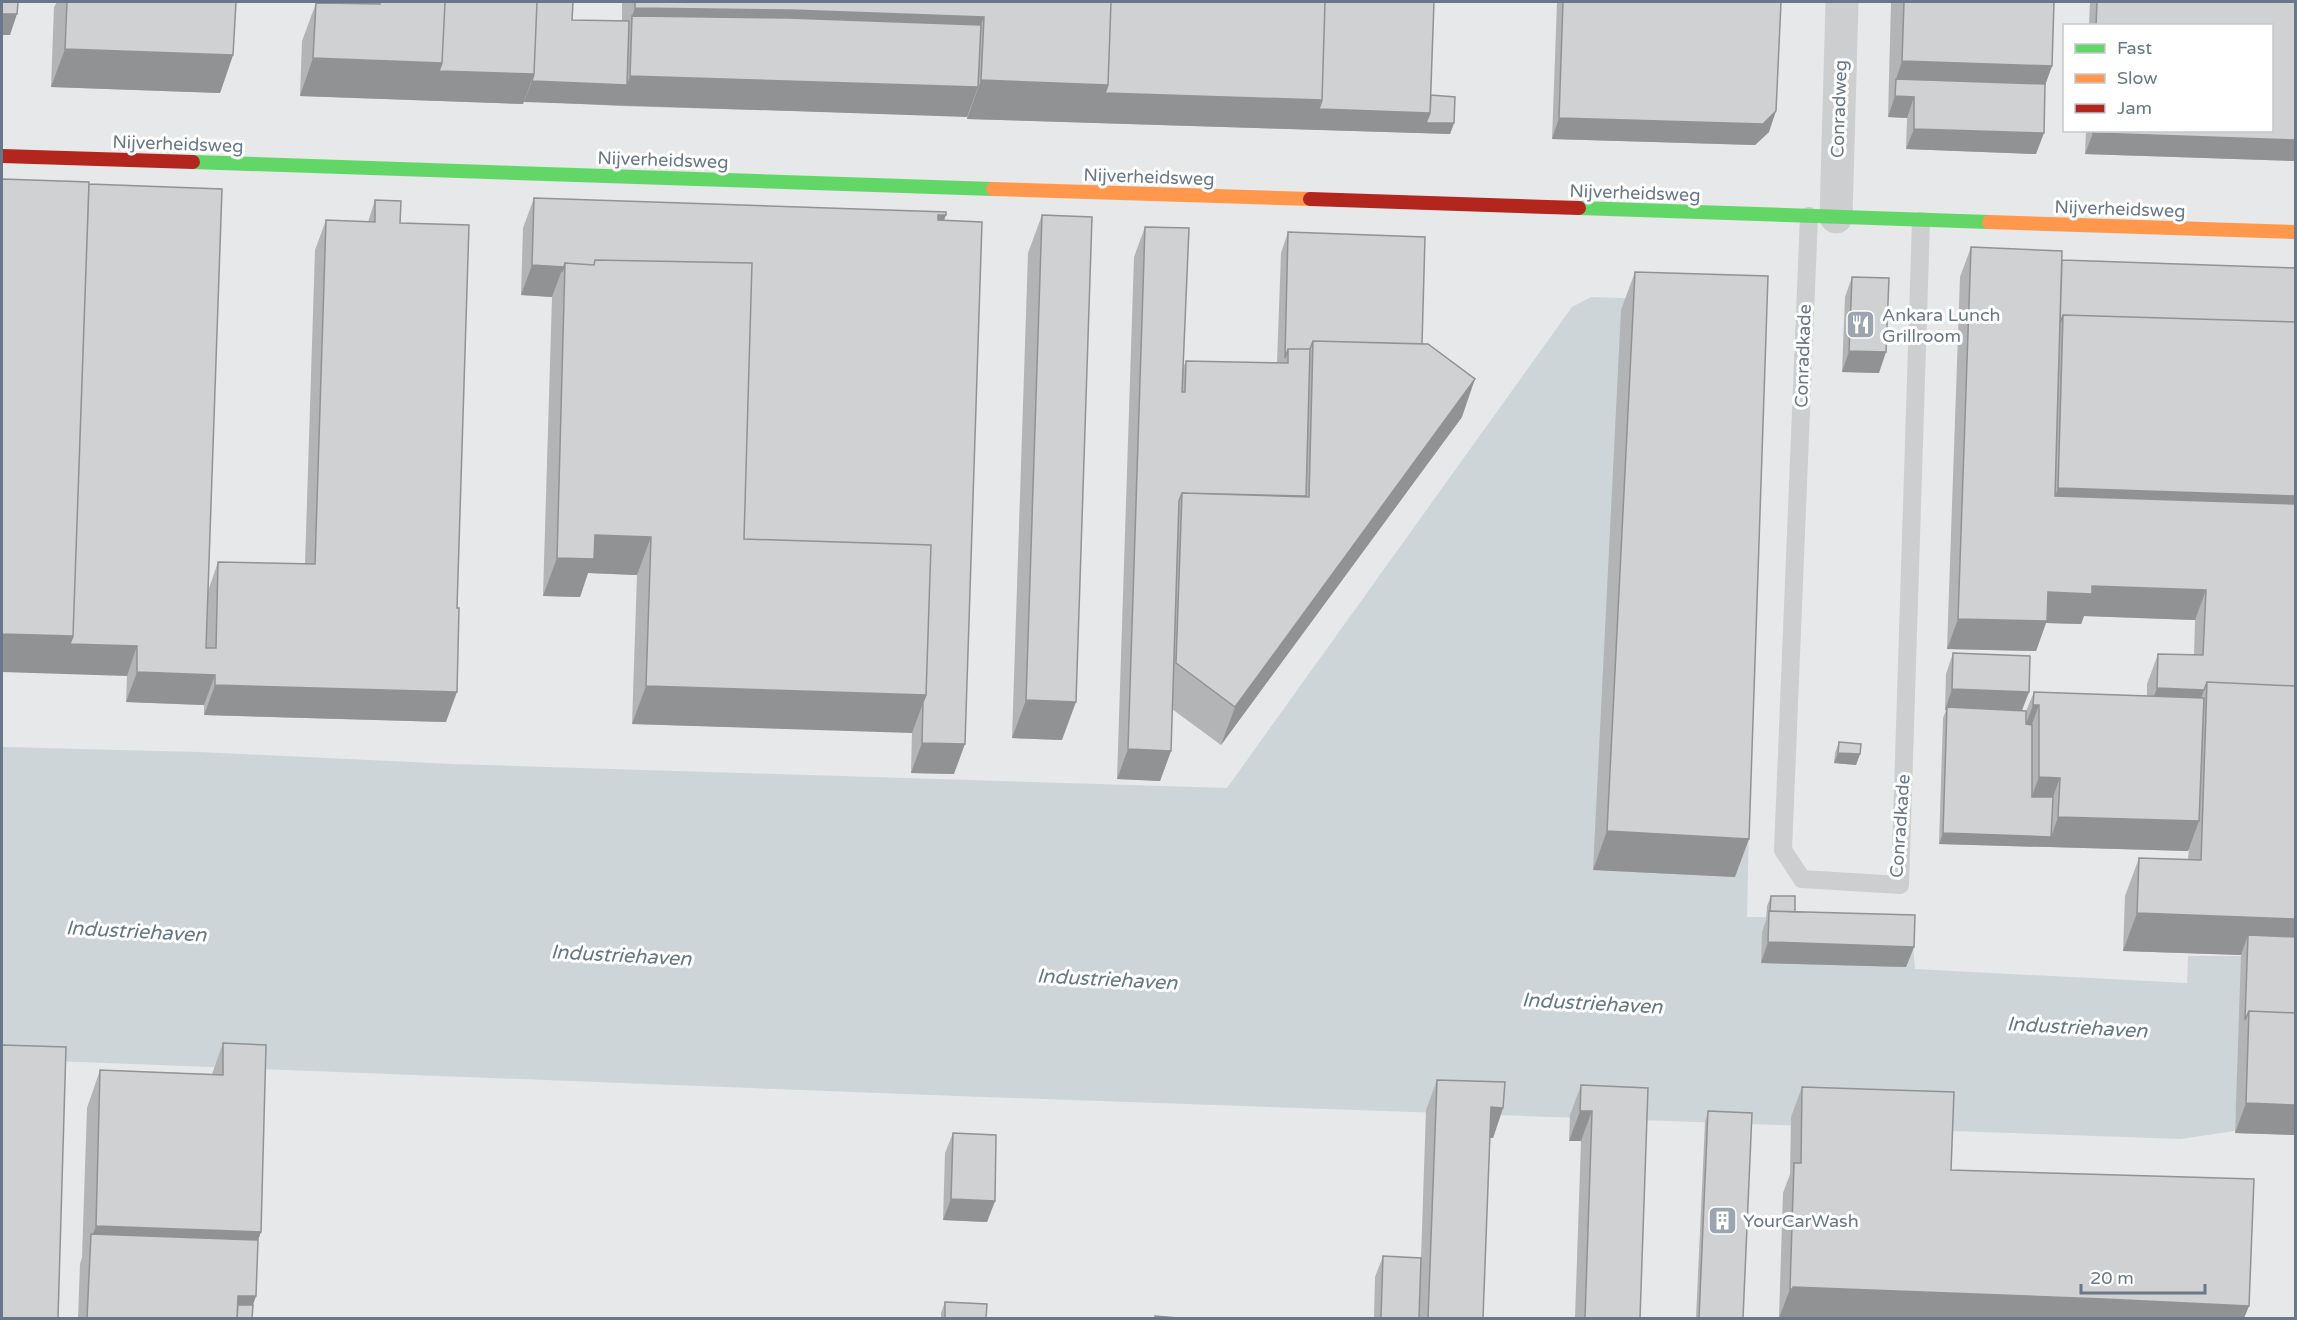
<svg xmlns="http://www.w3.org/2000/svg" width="2297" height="1320" font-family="'Varela Round',sans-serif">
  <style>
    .built { fill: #e7e8e9; fill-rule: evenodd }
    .water { fill: #cdd5d8 }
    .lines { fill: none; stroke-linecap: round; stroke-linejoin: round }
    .lane { stroke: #cdcecf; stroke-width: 18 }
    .street { stroke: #cdcecf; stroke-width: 33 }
    .fast { stroke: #63d668; stroke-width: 14 }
    .slow { stroke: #ff974d; stroke-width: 14 }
    .jam { stroke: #b3261e; stroke-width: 14 }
    .wall { fill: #b2b4b5 }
    .shaded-wall { fill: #919293 }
    .building { fill: #cfd1d2; stroke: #919293; stroke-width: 1.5 }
    .labels { text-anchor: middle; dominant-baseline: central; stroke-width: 6; stroke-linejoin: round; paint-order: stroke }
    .street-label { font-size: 18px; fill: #687888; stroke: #fff }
    .poi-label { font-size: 18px; fill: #687888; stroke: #fff; text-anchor: start }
    .water-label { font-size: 20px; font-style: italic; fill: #647983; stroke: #fff }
  </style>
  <rect width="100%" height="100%" fill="#f8f8f8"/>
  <path class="built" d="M2 2H2295V1318H2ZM2064 26H2272V130H2064Z"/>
  <path class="water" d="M1591 297 1760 303 1747 917 1911 918 1915 969 2187 983 2188 956H2243L2235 1131 2180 1139 984 1097 2 1059V747L200 752 452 764 1227 788 1572 307Z"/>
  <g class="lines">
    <path class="lane" d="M1809 216 1783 850 1802 879 1900 885 1921 221"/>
    <path class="street" d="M1836 217 1842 2"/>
    <path class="fast" d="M193 162 993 189
      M1579 208 1989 222"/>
    <path class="slow" d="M993 189 1310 199
      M1989 222 2296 232"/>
    <path class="jam" d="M2 156 193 162
      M1310 199 1579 208"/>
  </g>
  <path class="wall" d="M57 2H236L233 55 220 93 51 87 54 7Z
    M368 2H573L572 20 622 21V2H1434L1431 95 1454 123 1450 134 1422 133 967 119V116L619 106 524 101 523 104 300 96 302 41 316 3 368 4Z
    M1557 2H1781L1769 132 1755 145 1552 139Z
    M1891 2H2054L2052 66 2045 84 2036 154 1906 149 1907 118 1888 117Z
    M2090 2H2295V161L2085 154 2086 130H2271V26H2089Z
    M89 184 208 591 218 562 305 564 315 250 326 220 368 222 375 200 400 223 446 722 204 715V705L126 702 127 676Z
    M534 198 944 220 954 774 911 773 912 732 632 724 637 575 588 573 580 597 543 596 552 297 521 295 523 228Z
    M1042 215 1062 740 1012 738 1028 253Z
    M1145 227 1183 368 1186 361 1277 363 1281 253 1288 232 1422 344 1462 417 1221 745 1172 709 1171 751 1160 781 1117 779 1134 257Z
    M1971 247 2062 260 2295 268V1135L2235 1133 2241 955 2123 951 2125 896 2139 858 2188 859 2189 849 2188 851 1939 844 1943 718 1946 710H1945L1946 674 1953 653 2029 692 2022 711H2026L2034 692 2147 696V684L2158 654 2194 655 2195 620 2084 616 2081 624 2046 623 2036 651 1947 649 1960 277Z
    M1635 272 1735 877 1593 870 1621 310Z
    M1852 277 1879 373 1842 372 1845 297Z
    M1839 742 1860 754 1856 765 1834 763 1835 753Z
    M1771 896 1795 912 1914 947 1906 967 1761 963 1762 932 1766 920 1767 906Z
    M223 1043 261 1232 258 1240 256 1296 253 1305 252 1318H78L80 1264 82 1257 87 1108 100 1070 212 1074Z
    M1437 1080 1503 1108 1493 1138H1490L1483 1318H1419L1426 1110Z
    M1581 1085 1648 1088 1640 1318H1575L1581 1141H1569L1570 1115Z
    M1802 1087 1951 1170 2249 1306 2244 1318H1812L1783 1317V1318H1779L1783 1193 1790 1174 1791 1117Z
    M1708 1111 1743 1318H1696L1705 1122Z
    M953 1133 995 1201 987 1222 943 1220 945 1153Z
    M1383 1256 1419 1318H1374L1375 1277Z
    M945 1302 986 1318H941V1313Z"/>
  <path class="shaded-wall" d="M635 8 791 10 984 17 970 55 632 16Z
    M2 14H17L10 35H2Z
    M65 49 233 55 220 93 51 87Z
    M313 58 442 63 534 74 523 104 300 96Z
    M1902 61 2052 66 2038 105 1914 97 1907 118 1888 117 1895 96 1896 79Z
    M630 76 978 87 967 117 524 102 532 81 627 85Z
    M981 80 1108 85 1322 100 1430 113 1454 123 1450 134 967 119Z
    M1776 111 1769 132 1755 145 1552 139 1559 118Z
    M1914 129 2044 133 2036 154 1906 149Z
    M2093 133 2295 140V161L2085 154Z
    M938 215H946L935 245Z
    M532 265 563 267 552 297 521 295Z
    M1849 351 1886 352 1879 373 1842 372Z
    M1475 379 1462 417 1221 745 1235 707Z
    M2058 488 2295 496V535L2044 526Z
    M595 535 651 537 637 575 588 573 580 597 543 596 557 558Z
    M2092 586 2206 590 2195 620 2084 616 2081 624 2046 623 2036 651 1947 649 1958 619 2048 592Z
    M2 634 73 636 137 646 127 676 2 672Z
    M137 672 215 675 204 705 126 702Z
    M215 685 457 692 446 722 204 715Z
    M646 686 926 695 912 733 632 724Z
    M2157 688 2204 690 2193 720 2146 718Z
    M1952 689 2029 692 2021 712 1947 707 1946 710H1945Z
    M1026 700 1076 702 1062 740 1012 738Z
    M2033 705H2039L2028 735H2022Z
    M922 743 965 744 954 774 911 773Z
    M1128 749 1171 751 1160 781 1117 779Z
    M1838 753 1860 754 1856 765 1834 763Z
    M2039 777 2060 778 2049 808 2028 807Z
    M2058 817 2199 821 2188 851 1939 844 1943 833 2051 837Z
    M1607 831 1749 839 1735 877 1593 870Z
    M2137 913 2295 919V957L2248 935 2241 955 2123 951Z
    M1768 942 1914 947 1906 967 1761 963Z
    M2246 1103 2295 1105V1135L2235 1133Z
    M1491 1107 1503 1108 1493 1138 1480 1137Z
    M1580 1111H1592L1581 1141H1569Z
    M951 1199 995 1201 987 1222 943 1220Z
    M96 1226 261 1232 247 1270 90 1241Z
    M1793 1287 2104 1299 2249 1306 2244 1318H1812L1783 1317V1318H1779L1790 1289Z
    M238 1296H256L248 1318H234Z"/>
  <path class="building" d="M2 2H18L17 14H2Z
    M67 2H236L233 55 65 49Z
    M380 2H445L442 63 313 58 316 3 380 4Z
    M445 2H537L534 74 439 71 442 63Z
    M537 2H573L572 20 629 21 627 85 532 81 534 74Z
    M635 2H1111L1108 85 981 80 984 17 791 10 635 8Z
    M1111 2H1325L1322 100 1105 93 1108 85Z
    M1325 2H1434L1430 113 1319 109 1322 100Z
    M1563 2H1781L1776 111 1763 124 1559 118Z
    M1904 2H2054L2052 66 1902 61Z
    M2097 2H2295V140L2093 133V130H2271V26H2096Z
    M632 16 788 18 981 25 978 87 630 76Z
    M1896 79 2045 84 2044 133 1914 129V97L1895 96Z
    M1431 95 1455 97 1454 123H1426L1430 113Z
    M2 179 89 182 73 636 2 634Z
    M89 184 222 189 206 648H216L218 562 315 564 326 220 375 222V200L401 201 400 223 469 225 457 608H459L457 692 215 685V675L137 672V646L70 644 73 636Z
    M534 198 946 212V215H938V220L982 222 965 744 922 743 923 702 926 695 931 545 744 539 752 263 595 260 594 265 565 263 562 272 563 267 532 265Z
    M1042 215 1092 217 1076 702 1026 700Z
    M1145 227 1189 228 1182 392H1185L1186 361 1288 363V349H1310L1306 496 1182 493 1179 501 1171 751 1128 749Z
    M1288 232 1425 237 1422 344 1313 341 1310 349H1288L1285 358Z
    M1971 247 2062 251 2055 496 2295 504V686L2207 682 2204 690 2157 688 2158 654 2203 655 2206 590 2092 586V594L2048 592 2047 621 1958 619Z
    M595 260 752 263 744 539 931 545 926 695 646 686 651 537 595 535 594 559 557 558 565 263 594 265Z
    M2062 260 2295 268V322L2063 315 2060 323Z
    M1635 272 1768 276 1749 839 1607 831Z
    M1852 277 1889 278 1886 352 1849 351Z
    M2063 315 2295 322V496L2058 488Z
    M1313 341 1428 344 1475 379 1235 707 1176 663 1182 493 1309 497Z
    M1953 653 2030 656 2029 692 1952 689Z
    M2207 682 2295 686V919L2137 913 2139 858 2201 860Z
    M2034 692 2204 698 2199 821 2058 817 2060 778 2039 777V705H2033Z
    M1947 707 2026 711V724L2032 725V797H2053L2051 837 1943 833Z
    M1839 742 1861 744 1860 754 1838 753Z
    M1771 896H1795V912L1770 911Z
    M1769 911 1915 915 1914 947 1768 942Z
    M2248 935 2295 937V1013L2249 1011 2245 1020Z
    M2249 1011 2295 1013V1105L2246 1103Z
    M223 1043 266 1045 261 1232 96 1226 100 1070 223 1075Z
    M2 1045 66 1047 58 1318H2Z
    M1437 1080 1505 1082 1503 1108 1491 1107 1483 1318H1428Z
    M1581 1085 1648 1088 1640 1318H1585L1592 1111H1580Z
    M1802 1087 1954 1092 1951 1170 2254 1179 2249 1306 2104 1299 1793 1287V1289H1790L1794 1163H1801Z
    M1708 1111 1752 1113 1743 1318H1699Z
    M953 1133 996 1135 995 1201 951 1199Z
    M91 1234 258 1240 256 1296H238L237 1318H87Z
    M1383 1256 1421 1258 1419 1318H1381Z
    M945 1302 987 1304 986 1318H945Z
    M238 1305H253L252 1318H237Z
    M1155 1316 1178 1318H1155Z"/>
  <defs>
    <symbol id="restaurant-square" viewBox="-11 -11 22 22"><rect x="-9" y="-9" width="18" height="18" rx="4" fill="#9aa5af" stroke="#fff"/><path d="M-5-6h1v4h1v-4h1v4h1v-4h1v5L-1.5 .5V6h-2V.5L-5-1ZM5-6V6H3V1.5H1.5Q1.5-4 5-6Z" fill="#fff"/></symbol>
    <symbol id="building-square" viewBox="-11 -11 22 22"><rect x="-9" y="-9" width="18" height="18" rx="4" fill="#9aa5af" stroke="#fff"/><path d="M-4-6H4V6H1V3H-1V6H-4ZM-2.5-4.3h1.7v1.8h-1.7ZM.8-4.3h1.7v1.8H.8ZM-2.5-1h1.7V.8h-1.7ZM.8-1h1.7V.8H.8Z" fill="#fff"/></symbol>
  </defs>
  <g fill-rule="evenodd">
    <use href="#restaurant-square" x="1844" y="308" width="33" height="33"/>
    <use href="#building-square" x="1706" y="1204" width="33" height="33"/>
  </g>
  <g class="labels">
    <g class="street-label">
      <text transform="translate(1839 109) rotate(-88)">Conradweg</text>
      <text transform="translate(178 144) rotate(2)">Nijverheidsweg</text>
      <text transform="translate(663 160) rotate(2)">Nijverheidsweg</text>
      <text transform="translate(1149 177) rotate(2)">Nijverheidsweg</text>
      <text transform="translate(1635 193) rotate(2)">Nijverheidsweg</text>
      <text transform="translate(2120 209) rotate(2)">Nijverheidsweg</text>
      <text transform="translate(1803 356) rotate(-88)">Conradkade</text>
      <text transform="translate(1900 826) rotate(-86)">Conradkade</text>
    </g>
    <g class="poi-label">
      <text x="1882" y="315">Ankara Lunch<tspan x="1882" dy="21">Grillroom</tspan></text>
      <text x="1743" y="1221">YourCarWash</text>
    </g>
    <g class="water-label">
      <text transform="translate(136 932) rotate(3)">Industriehaven</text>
      <text transform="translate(621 956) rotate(3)">Industriehaven</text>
      <text transform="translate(1107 980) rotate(3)">Industriehaven</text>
      <text transform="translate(1592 1004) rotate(3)">Industriehaven</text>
      <text transform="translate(2077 1028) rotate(3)">Industriehaven</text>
    </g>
  </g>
  <rect width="2297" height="1320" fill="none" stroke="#687888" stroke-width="6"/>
  <rect x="2063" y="24" width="210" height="108" fill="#ffffff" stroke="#c3c9cf" stroke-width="1.5"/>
  <rect x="2075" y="44" width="30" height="9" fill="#63d668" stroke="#c3c9cf" stroke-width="1.5"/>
  <text x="2117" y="54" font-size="18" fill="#687888">Fast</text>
  <rect x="2075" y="74" width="30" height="9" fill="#ff974d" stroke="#c3c9cf" stroke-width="1.5"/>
  <text x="2117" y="84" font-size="18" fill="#687888">Slow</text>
  <rect x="2075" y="104" width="30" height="9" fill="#b3261e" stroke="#c3c9cf" stroke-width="1.5"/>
  <text x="2117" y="114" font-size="18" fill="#687888">Jam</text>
  <path d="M2081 1284v9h124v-9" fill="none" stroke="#687888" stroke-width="3"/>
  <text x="2090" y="1284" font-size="18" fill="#687888" stroke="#ffffff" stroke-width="4.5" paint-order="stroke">20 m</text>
</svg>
